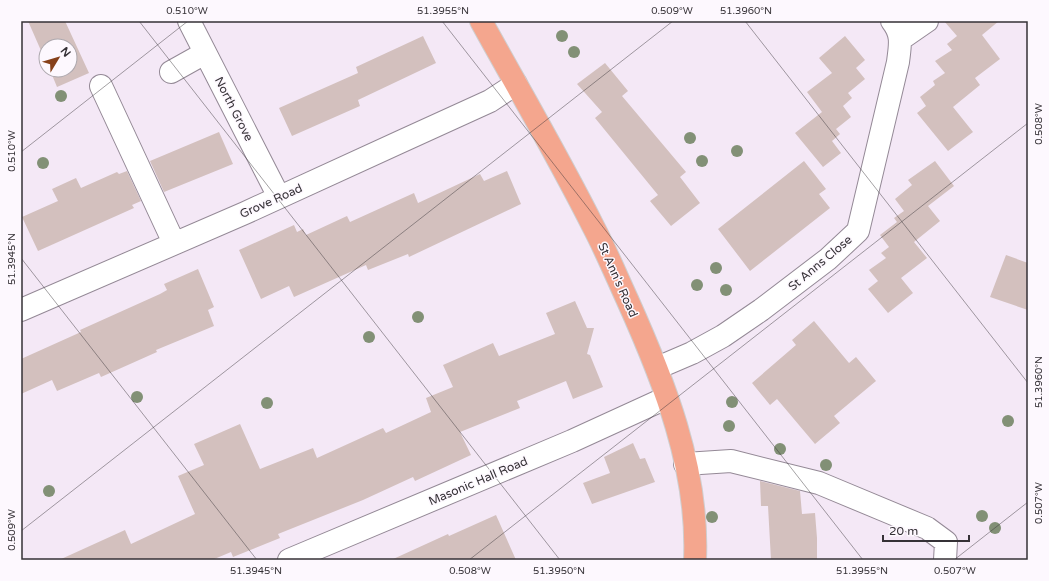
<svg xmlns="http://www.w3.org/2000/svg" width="1049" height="581" font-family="'Varela Round',sans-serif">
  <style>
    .building { fill: #d3c0be }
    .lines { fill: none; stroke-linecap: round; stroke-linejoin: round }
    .minor-casing { stroke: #948996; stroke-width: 24 }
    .major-casing { stroke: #cfcecf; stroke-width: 24 }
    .minor { stroke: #fff; stroke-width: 22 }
    .major { stroke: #f4a68e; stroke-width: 22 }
    .tree { fill: #829076 }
    .ticks { fill: none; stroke: #353136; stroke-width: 1; stroke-opacity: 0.45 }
    .labels { text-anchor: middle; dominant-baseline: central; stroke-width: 3; stroke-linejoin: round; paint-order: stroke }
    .street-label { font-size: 12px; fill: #353136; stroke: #fdf8fe }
    .neatline { fill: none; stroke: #353136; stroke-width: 1.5 }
    .ticks-label { font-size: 10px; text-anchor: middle; fill: #353136 }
  </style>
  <rect width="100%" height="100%" fill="#f4e8f6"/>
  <path class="building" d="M28 21H65L89 73 57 87 50 70H70V46H46V62Z
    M944 21H999L982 35 1000 59 975 78 980 85 953 107 973 132 948 151 917 113 926 106 920 97 935 85 933 81 945 73 935 61 952 50 947 44 957 36Z
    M423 36 436 63 358 100 360 106 292 136 279 108 358 73 356 67Z
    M845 36 865 60 856 68 865 79 848 93 852 98 843 106 851 117 836 129 840 134 832 141 841 153 823 167 795 133 822 112 807 92 832 73 819 58Z
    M605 63 628 91 622 96 686 172 680 177 700 203 671 226 650 201 658 195 595 118 602 112 577 84Z
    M219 132 233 164 164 192 150 161Z
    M804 161 826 189 819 194 830 208 750 271 718 229Z
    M935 161 954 186 928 206 940 221 914 242 927 258 901 278 913 293 888 313 868 289 878 281 869 270 886 258 881 253 889 247 880 235 897 222 894 218 904 211 895 199 912 185 908 180Z
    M127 171 141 201 132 205 134 208 38 251 22 217 58 201 52 189 76 178 81 188 117 172 119 174Z
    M507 171 521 204 409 257 408 254 368 270 366 265 294 297 289 286 261 299 239 250 294 225 297 232 303 229 306 235 347 216 350 222 414 193 418 203 480 174 484 181Z
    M1006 255 1028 263V310L990 297Z
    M198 269 214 307 208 310 214 326 156 350 157 352 101 377 99 373 57 391 52 380 21 394V359L81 332 80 330 160 294 167 290 164 284Z
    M575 301 587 328H594L587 354 590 355 603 387 573 399 566 381 517 401 520 408 460 432 471 455 415 481 413 477 363 500 278 534 280 538 233 557 231 552 212 560H59L125 530 131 544 195 514 178 476 204 465 194 444 240 424 260 469 313 448 317 458 383 428 386 433 431 412 426 398 453 387 443 365 493 343 499 356 555 334 546 313Z
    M814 321 849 363 856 357 876 381 834 416 840 423 815 444 777 399 770 405 752 383 796 345 792 340Z
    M633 443 640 459 645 458 655 482 592 504 583 483 610 473 604 457Z
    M760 481 800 491 802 514 815 513 817 538V560H771L768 506H761Z
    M496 515 516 560H391L448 534 449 536Z"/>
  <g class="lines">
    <defs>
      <path id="minor" d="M189 21 279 197
        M901 39 927 21
        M171 72 205 53
        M101 86 174 243
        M21 310 245 213 400 142 490 101 516 84
        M657 368 692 353 723 336 761 310 828 259 858 231 898 62C900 45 903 35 892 21
        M685 464 731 461 819 483 927 528 946 542 945 560
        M289 560 572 441 666 398"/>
      <path id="major" d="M481 21C519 90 559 158 594 228 606 251 616 275 627 299 664 381 699 469 695 560"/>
    </defs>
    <use href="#minor" class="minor-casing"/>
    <use href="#major" class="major-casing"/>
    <use href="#minor" class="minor"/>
    <use href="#major" class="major"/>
  </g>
  <g class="tree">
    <circle cx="562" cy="36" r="6"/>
    <circle cx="574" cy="52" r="6"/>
    <circle cx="61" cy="96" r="6"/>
    <circle cx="690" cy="138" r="6"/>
    <circle cx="737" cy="151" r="6"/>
    <circle cx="702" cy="161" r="6"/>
    <circle cx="43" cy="163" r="6"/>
    <circle cx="716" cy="268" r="6"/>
    <circle cx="697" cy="285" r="6"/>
    <circle cx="726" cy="290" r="6"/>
    <circle cx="418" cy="317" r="6"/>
    <circle cx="369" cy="337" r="6"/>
    <circle cx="137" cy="397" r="6"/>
    <circle cx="732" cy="402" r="6"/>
    <circle cx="267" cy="403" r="6"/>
    <circle cx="1008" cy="421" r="6"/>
    <circle cx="729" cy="426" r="6"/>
    <circle cx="780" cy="449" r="6"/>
    <circle cx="826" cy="465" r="6"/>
    <circle cx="49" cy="491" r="6"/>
    <circle cx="982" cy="516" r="6"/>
    <circle cx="712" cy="517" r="6"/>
    <circle cx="995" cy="528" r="6"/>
  </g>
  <path class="ticks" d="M139 21 560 560M442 21 863 560M745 21 1028 383M21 152 188 21M21 258 257 560M21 531 673 21M469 560 1028 123M954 560 1028 502"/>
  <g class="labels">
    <g class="street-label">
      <text transform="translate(234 109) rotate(63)">North Grove</text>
      <text transform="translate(271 201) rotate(-24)">Grove Road</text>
      <text transform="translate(820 263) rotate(-40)">St Anns Close</text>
      <text transform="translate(618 280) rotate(66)">St Ann's Road</text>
      <text transform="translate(478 481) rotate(-23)">Masonic Hall Road</text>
    </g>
  </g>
  <rect width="1049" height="581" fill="none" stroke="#fdf8fe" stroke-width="44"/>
  <g transform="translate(58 58) rotate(52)"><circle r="19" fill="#fdf8fe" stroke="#ada8ae"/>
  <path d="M0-3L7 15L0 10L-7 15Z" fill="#86401a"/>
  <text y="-6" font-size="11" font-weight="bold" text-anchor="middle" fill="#353136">N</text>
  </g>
  <path d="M883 535v6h86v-6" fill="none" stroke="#353136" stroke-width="2"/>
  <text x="889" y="535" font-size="12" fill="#353136" stroke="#fdf8fe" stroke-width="3" paint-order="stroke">20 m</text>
  <rect x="22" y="22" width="1005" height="537" class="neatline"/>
  <g class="ticks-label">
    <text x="187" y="14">0.510°W</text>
    <text x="443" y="14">51.3955°N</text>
    <text x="672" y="14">0.509°W</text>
    <text x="746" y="14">51.3960°N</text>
    <text transform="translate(1038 124) rotate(-90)" y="4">0.508°W</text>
    <text transform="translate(11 151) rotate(-90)" y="4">0.510°W</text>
    <text transform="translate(11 259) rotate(-90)" y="4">51.3945°N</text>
    <text transform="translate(1038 382) rotate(-90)" y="4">51.3960°N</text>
    <text transform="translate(1038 503) rotate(-90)" y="4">0.507°W</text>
    <text transform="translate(11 530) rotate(-90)" y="4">0.509°W</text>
    <text x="256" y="574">51.3945°N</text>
    <text x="470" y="574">0.508°W</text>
    <text x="559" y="574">51.3950°N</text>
    <text x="862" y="574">51.3955°N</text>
    <text x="955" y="574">0.507°W</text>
  </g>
</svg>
